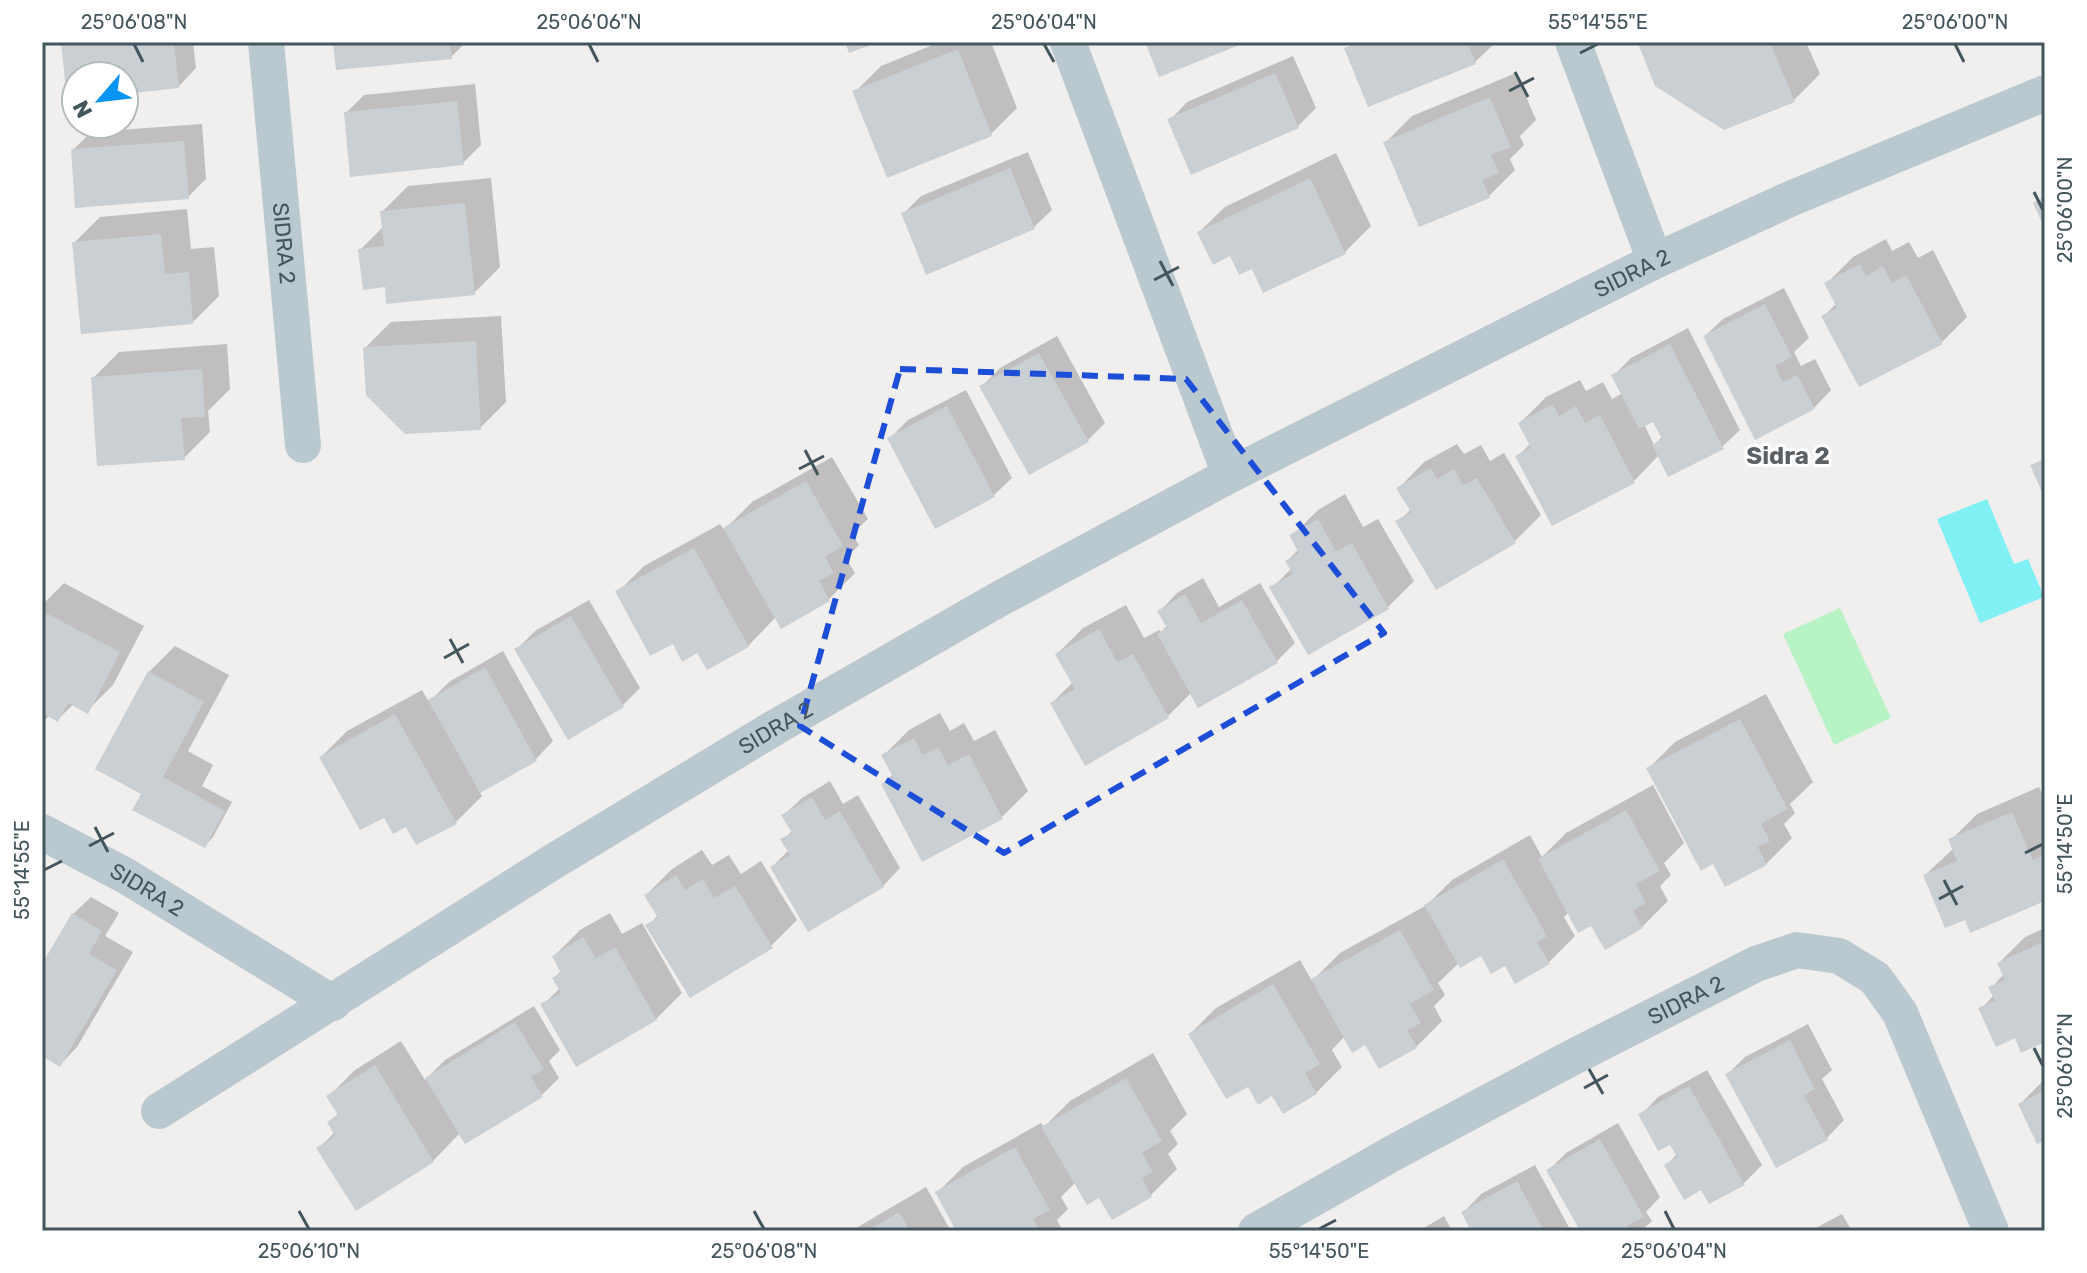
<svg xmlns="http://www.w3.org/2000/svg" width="2087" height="1273" font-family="Rubik,sans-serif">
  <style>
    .green { fill: #b7f3c4 }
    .water { fill: #80f0f4 }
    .shadow { fill: #0003; fill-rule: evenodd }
    .building { fill: #c9cfd3 }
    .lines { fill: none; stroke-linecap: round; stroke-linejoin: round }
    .minor { stroke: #bac9cf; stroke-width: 36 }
    .marked { fill: none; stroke: #1d4ed8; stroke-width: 6; stroke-dasharray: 16 10; stroke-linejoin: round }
    .ticks { fill: none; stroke: #44565d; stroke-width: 3 }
    .labels { text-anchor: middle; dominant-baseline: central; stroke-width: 6; stroke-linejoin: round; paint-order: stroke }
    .street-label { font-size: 22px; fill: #44565d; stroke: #fff }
    .neighbourhood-label { font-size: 24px; font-weight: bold; fill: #5a6064; stroke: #fff }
    .neatline { fill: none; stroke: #44565d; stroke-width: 3 }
    .ticks-label { font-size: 20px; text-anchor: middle; fill: #44565d }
  </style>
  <rect width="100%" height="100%" fill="#f1eeee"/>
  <path class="green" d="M1840 608 1891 718 1834 745 1783 634Z"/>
  <path class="water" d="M1987 499 2014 564 2028 559 2044 597 1980 623 1937 519Z"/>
  <path class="shadow" d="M63 42H193L196 68 179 86 124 92V76H76V98Z
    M335 42H466L451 57Z
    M940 42H991L1017 108 991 134 888 175 855 92 881 66Z
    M1354 42H1492L1493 45 1475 62 1347 49Z
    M1645 42H1806L1820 74 1794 100 1641 46Z
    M1293 56 1316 108 1298 126 1192 172 1170 120 1187 102Z
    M1516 73 1536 120 1520 136 1524 145 1510 159 1515 170 1489 196 1386 142 1412 116Z
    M475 84 481 145 463 163 346 113 364 95Z
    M202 124 206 179 188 197 73 150 91 132Z
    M1028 152 1052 210 1034 227 903 214 921 196Z
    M1336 153 1371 226 1345 252 1231 253 1199 232 1225 207Z
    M491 178 500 267 474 293 386 285 360 250 384 226 382 212 408 186Z
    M187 209 191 249 214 247 219 296 193 322 74 243 100 217Z
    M1886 239 1892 251 1909 242 1918 258 1933 250 1967 317 1941 343 1824 316 1837 303 1827 283 1853 257Z
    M1784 288 1809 338 1794 352 1801 366 1815 359 1831 390 1814 408 1705 336 1723 319Z
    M501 316 506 402 480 428 365 348 391 322Z
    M1688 328 1740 430 1722 447 1659 455 1634 481 1518 456 1531 443 1520 423 1546 397 1580 380 1586 391 1603 382 1612 399 1623 393 1614 375 1631 358ZM1653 419 1663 436 1654 445 1644 424Z
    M1057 336 1105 423 1088 440 982 386 1000 368Z
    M227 344 230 389 208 411 210 432 184 458 93 378 119 352Z
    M966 390 1012 478 994 495 890 438 908 420Z
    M1457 444 1464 454 1481 445 1490 461 1504 453 1541 515 1515 541 1398 522 1411 509 1399 488 1424 462Z
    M832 457 868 519 852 534 859 545 846 558 855 573 829 599 776 617 748 646 698 650 674 642 618 592 644 566 720 524 724 530 752 502Z
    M1345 494 1363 527 1378 519 1414 581 1388 607 1272 588 1292 568 1287 561 1299 549 1292 536 1318 510Z
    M1203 578 1219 607 1260 583 1295 643 1277 661 1199 705 1192 692 1168 716 1052 703 1073 682 1057 654 1083 628 1126 605 1144 638 1159 630 1161 632 1168 625 1160 611 1177 593Z
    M64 583 144 626 113 685 87 711 74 704 58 719 50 715 42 723V605Z
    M589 600 640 688 623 705 517 649 535 631Z
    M175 646 229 675 188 751 213 765 202 786 232 802 213 837 205 846 144 793 149 672Z
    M503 651 553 741 536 759 479 791 482 796 456 822 407 824 385 815 321 757 347 731 422 690 429 702 449 682Z
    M1766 694 1813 782 1790 804 1795 813 1784 824 1792 838 1766 864 1714 861 1649 768 1675 742Z
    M940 713 950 731 964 723 974 741 995 730 1028 791 1002 817 883 784 893 774 883 756 909 730Z
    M830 781 843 804 858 795 900 868 883 886 772 867 789 850 783 840 793 830 784 815 802 798Z
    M1653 785 1684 843 1664 863 1671 875 1660 886 1668 901 1642 927 1592 923 1569 912 1564 917 1575 936 1549 962 1506 963 1482 954 1459 963 1438 983 1445 995 1434 1006 1442 1021 1416 1047 1366 1043 1345 1036 1332 1050 1342 1067 1316 1093 1273 1094 1249 1084 1190 1034 1216 1008 1300 960 1312 981 1340 953 1427 905 1452 880 1530 835 1542 857 1566 833Z
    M2039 787 2045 802V899L1925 875 1954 848 1951 840 1977 814Z
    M702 850 712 865 729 855 741 874 761 861 797 920 771 946 648 926 658 915 646 895 672 869Z
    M91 897 119 913 105 936 133 952 77 1047 60 1065 42 1054V968L73 914Z
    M610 913 622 934 642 923 682 993 656 1019 543 1005 560 988 554 978 562 970 554 956 580 930Z
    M2045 928V1040L1981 1009 1994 995 1991 988 2004 974 1999 963 2025 937Z
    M534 1006 560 1050 549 1061 559 1078 542 1095 460 1133 433 1161 319 1148 335 1132 329 1122 339 1113 329 1096 355 1070 401 1041 425 1080 445 1060Z
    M1808 1024 1832 1070 1822 1079 1844 1120 1827 1138 1727 1075 1745 1057Z
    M1153 1053 1187 1114 1170 1131 1178 1144 1168 1154 1177 1169 1151 1195 1112 1217 1100 1195 1076 1182 1061 1197 1068 1209 1057 1220 1063 1231H959L937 1193 963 1167 1041 1123 1044 1127 1070 1101Z
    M1707 1070 1762 1165 1744 1183 1710 1202 1702 1187 1666 1166 1677 1154 1671 1142 1641 1115 1658 1097Z
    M2045 1079V1139L2020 1104Z
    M1618 1123 1660 1197 1646 1212 1652 1221 1641 1231H1582L1548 1171 1566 1153Z
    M1535 1165 1571 1231H1474L1464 1212 1481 1194Z
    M926 1187 951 1231H851Z
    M1842 1214 1852 1231H1810Z
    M1444 1216 1452 1231H1419Z"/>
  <path class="building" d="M61 42H174L179 88 124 94V76H76V100L67 101Z
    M333 42H450L452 59 336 70Z
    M845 42H879L849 53Z
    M1145 42H1247L1159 77Z
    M1361 42H1467L1476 64 1368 107 1344 48Z
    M1648 42H1770L1795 102 1724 130 1655 86 1639 46Z
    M958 49 992 136 887 178 852 91Z
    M1275 73 1299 128 1191 175 1167 119Z
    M1490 97 1511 147 1491 155 1499 173 1482 180 1490 198 1419 227 1383 142Z
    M457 101 464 165 350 177 344 112Z
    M184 141 189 199 75 208 71 149Z
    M1010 168 1035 229 926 275 901 213Z
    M1310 178 1346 254 1263 293 1252 269 1239 275 1230 256 1213 265 1197 232Z
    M2045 197V229L2033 203Z
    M465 203 475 295 386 304 385 287 363 290 358 249 384 246 380 211Z
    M161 234 165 274 189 272 193 324 81 334 72 242Z
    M1860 264 1866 276 1883 266 1892 283 1906 275 1943 344 1859 387 1821 316 1837 308 1824 283Z
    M1765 304 1792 357 1775 366 1783 382 1797 375 1815 409 1755 440 1703 336Z
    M476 341 481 430 405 434 366 395 363 347Z
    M1670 344 1724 449 1668 477 1652 445 1662 439 1653 422 1639 429 1611 375Z
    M1039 353 1089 442 1029 475 979 386Z
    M202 369 205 417 181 418 185 460 97 466 91 377Z
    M1553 404 1559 416 1576 406 1585 423 1600 415 1635 483 1552 526 1515 456 1531 448 1518 423Z
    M947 406 995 497 935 529 887 438Z
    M2045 459V499L2030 465Z
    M1431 468 1437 479 1454 469 1463 485 1477 478 1516 543 1436 590 1395 521 1411 512 1396 488Z
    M806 481 843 546 825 557 834 573 819 581 830 601 781 629 723 528Z
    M1318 519 1336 551 1352 543 1389 609 1308 655 1269 587 1293 574 1285 561 1299 553 1289 535Z
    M694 548 749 647 707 670 697 653 682 662 673 644 650 656 615 591Z
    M1185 594 1201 623 1242 600 1278 663 1198 708 1157 634 1167 628 1157 611Z
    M42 611 120 652 88 714 68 703 58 722 44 714 42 718Z
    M571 616 624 707 568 740 514 649Z
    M1099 629 1117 662 1133 654 1169 718 1085 766 1050 703 1075 689 1055 654Z
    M485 667 537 761 480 793 428 700Z
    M148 671 204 702 163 777 225 811 205 848 132 810 141 794 95 769Z
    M395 714 457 824 416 845 406 827 393 834 384 818 360 830 319 757Z
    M1740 719 1788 809 1761 824 1770 841 1758 847 1767 865 1725 887 1713 864 1701 871 1646 768Z
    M914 738 923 755 938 747 948 765 969 754 1003 819 922 862 881 784 893 777 881 755Z
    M812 797 825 820 840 811 884 887 808 932 770 867 790 855 780 839 792 833 781 815Z
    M1626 810 1660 871 1636 884 1646 903 1633 911 1643 928 1605 950 1591 926 1578 933 1538 859Z
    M2012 812 2033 860 2045 855V901L1970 933 1965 920 1945 928 1923 875 1957 861 1948 839Z
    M1503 859 1547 936 1537 942 1550 964 1515 984 1505 966 1491 974 1481 956 1460 968 1424 905Z
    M676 875 685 890 703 879 714 898 735 886 773 948 690 998 645 925 658 918 644 895Z
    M72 913 102 931 89 954 117 970 60 1067 42 1056V964Z
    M1400 930 1434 990 1410 1004 1421 1023 1407 1030 1417 1048 1379 1069 1365 1045 1352 1053 1311 979Z
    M583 937 596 958 615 947 657 1020 576 1067 540 1004 561 993 552 978 561 973 552 956Z
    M2045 941V1042L2021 1053 2015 1038 1996 1047 1978 1008 1995 1001 1988 987 2005 980 1997 963Z
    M1273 984 1320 1064 1305 1073 1317 1094 1283 1114 1272 1096 1258 1105 1248 1087 1226 1099 1188 1034Z
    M515 1022 544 1069 531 1077 543 1097 465 1144 425 1078Z
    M1790 1040 1815 1089 1804 1095 1828 1140 1776 1168 1725 1074Z
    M375 1065 434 1162 356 1211 316 1148 335 1136 327 1122 338 1115 326 1096Z
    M1126 1078 1162 1141 1142 1153 1153 1172 1142 1178 1152 1197 1112 1220 1099 1198 1087 1205 1041 1127Z
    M1689 1086 1745 1185 1709 1204 1701 1190 1684 1200 1664 1165 1677 1157 1670 1145 1658 1151 1638 1114Z
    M2045 1090V1141L2037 1144 2018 1104Z
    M1600 1139 1644 1217 1627 1226 1630 1231H1580L1546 1170Z
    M1015 1147 1050 1210 1033 1219 1040 1231H956L935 1192Z
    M1517 1181 1544 1231H1471L1461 1212Z
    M899 1212 910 1231H867Z"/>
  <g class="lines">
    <g class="minor">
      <path id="s1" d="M266 42 303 445"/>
      <path d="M1068 42 1230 475"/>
      <path d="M1573 42 1655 261"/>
      <path id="s2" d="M42 832 126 876 333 1003"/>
      <path id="s3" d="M159 1111 551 863 774 728 1001 598 1230 475 1655 261 1790 199 2045 93"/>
      <path id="s4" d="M1256 1231 1395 1152 1575 1056 1756 964 1797 950 1839 956 1875 978 1900 1013 1991 1231"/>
    </g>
  </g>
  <path class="marked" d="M900 369 1186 379 1384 633 1004 853 800 726Z"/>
  <path class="ticks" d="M134 44 143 62M589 44 598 62M1044 44 1054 62M1955 44 1964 62M1580 53 1598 44M1515 72 1528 97M1509 91 1534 78M2034 192 2043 210M1160 261 1173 286M1154 280 1179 267M805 450 818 475M799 469 824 456M450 639 463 663M444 658 469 644M95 827 108 852M89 846 114 833M2025 853 2043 844M44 870 62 861M1944 880 1957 905M1939 899 1963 886M2034 1048 2043 1066M1589 1069 1603 1094M1584 1088 1608 1075M299 1211 309 1229M754 1211 764 1229M1665 1211 1674 1229M1319 1229 1336 1220"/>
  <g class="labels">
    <g class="street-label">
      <text stroke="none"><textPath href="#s1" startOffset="202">SIDRA 2</textPath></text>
      <text stroke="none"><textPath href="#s3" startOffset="1696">SIDRA 2</textPath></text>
      <text stroke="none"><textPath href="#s3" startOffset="726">SIDRA 2</textPath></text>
      <text stroke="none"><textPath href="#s2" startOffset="120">SIDRA 2</textPath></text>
      <text stroke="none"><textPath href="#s4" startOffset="488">SIDRA 2</textPath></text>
    </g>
    <g class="neighbourhood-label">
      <text x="1788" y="456">Sidra 2</text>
    </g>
  </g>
  <rect width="2087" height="1273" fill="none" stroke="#ffffff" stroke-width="88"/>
  <g transform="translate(100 100) rotate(242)"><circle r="38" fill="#ffffff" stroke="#b4bbbe" stroke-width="2"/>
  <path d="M0-6L14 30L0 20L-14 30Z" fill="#0795f1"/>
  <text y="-12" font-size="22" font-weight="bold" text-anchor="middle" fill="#44565d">N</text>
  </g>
  <rect x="44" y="44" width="1999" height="1185" class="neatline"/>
  <g class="ticks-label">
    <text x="134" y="29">25°06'08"N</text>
    <text x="589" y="29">25°06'06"N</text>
    <text x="1044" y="29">25°06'04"N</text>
    <text x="1598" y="29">55°14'55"E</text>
    <text x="1955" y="29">25°06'00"N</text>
    <text transform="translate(2065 210) rotate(-90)" y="7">25°06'00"N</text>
    <text transform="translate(2065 844) rotate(-90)" y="7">55°14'50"E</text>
    <text transform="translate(22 870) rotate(-90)" y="7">55°14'55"E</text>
    <text transform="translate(2065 1066) rotate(-90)" y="7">25°06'02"N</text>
    <text x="309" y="1258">25°06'10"N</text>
    <text x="764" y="1258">25°06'08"N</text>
    <text x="1319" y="1258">55°14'50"E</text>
    <text x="1674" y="1258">25°06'04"N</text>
  </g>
</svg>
